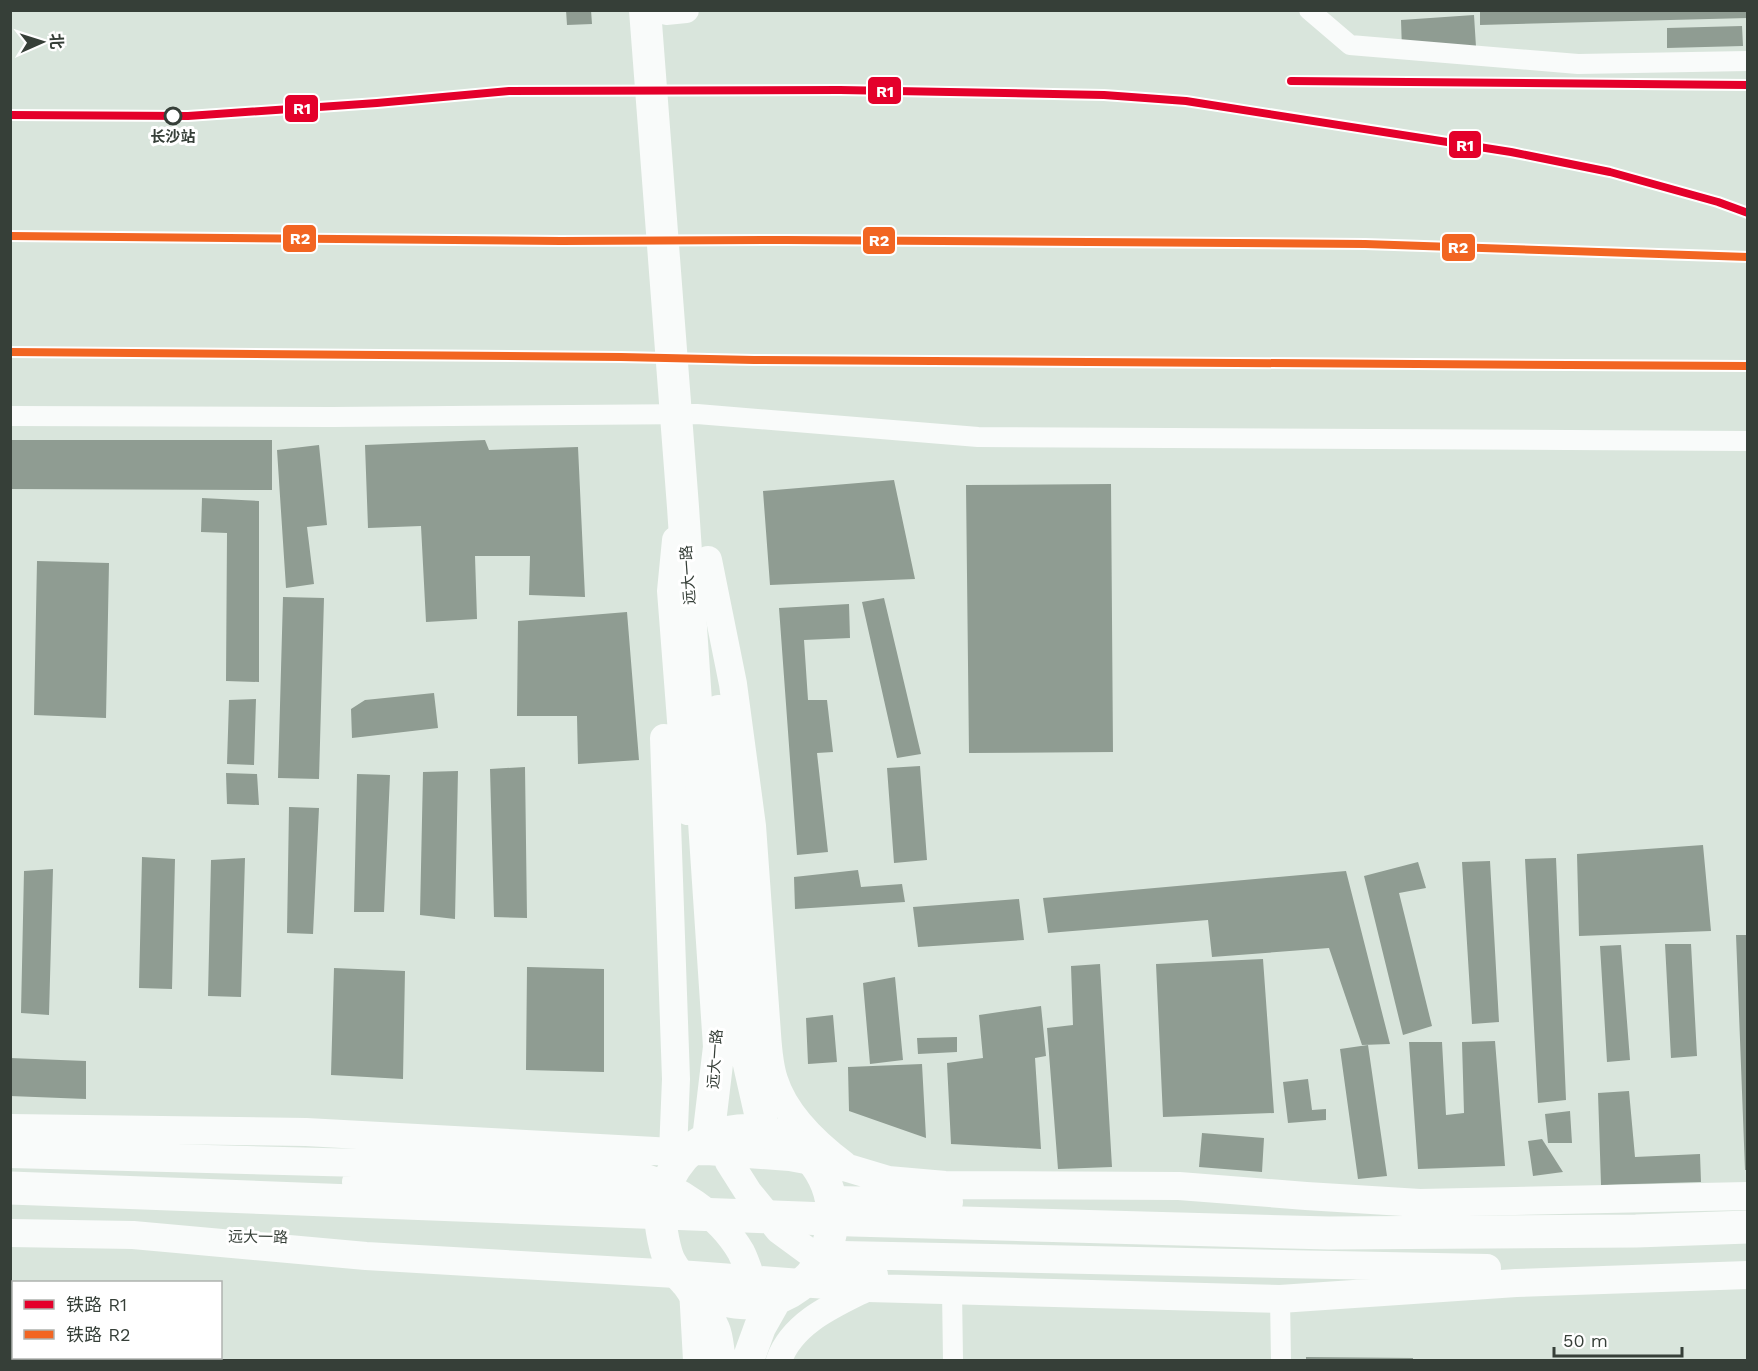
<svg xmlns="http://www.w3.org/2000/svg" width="1758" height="1371" font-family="'Work Sans','Noto Sans SC',sans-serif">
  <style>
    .building { fill: #8f9c92 }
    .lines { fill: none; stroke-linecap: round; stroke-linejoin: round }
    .minor { stroke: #f9fbfa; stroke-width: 20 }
    .tertiary { stroke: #f9fbfa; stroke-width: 26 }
    .secondary { stroke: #f9fbfa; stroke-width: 28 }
    .primary { stroke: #f9fbfa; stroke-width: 32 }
    .trunk { stroke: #f9fbfa; stroke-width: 33 }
    .rail-1-casing { stroke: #fff; stroke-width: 12 }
    .rail-2-casing { stroke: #fff; stroke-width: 12 }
    .rail-1 { stroke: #e4002b; stroke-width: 8 }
    .rail-2 { stroke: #f26522; stroke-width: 8 }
    .stop-dot { fill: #fff; stroke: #363f38; stroke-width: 3 }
    .labels { text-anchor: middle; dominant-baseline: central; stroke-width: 6; stroke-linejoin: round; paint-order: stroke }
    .stop-label { font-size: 15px; font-weight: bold; fill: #363f38; stroke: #fff }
    .street-label { font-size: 15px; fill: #363f38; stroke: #fff }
    .line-badge { stroke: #fff; stroke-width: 2 }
    .badge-label { font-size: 16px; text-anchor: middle; font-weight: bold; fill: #fff }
  </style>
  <rect width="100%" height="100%" fill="#d9e5dc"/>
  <path class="building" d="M566 10H591L592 24 567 25Z
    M1480 10H1748V18L1480 25Z
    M1474 15 1476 47 1402 50 1401 20Z
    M1742 26 1743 46 1667 48V28Z
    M10 440H272V490L10 489Z
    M485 440 489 450 578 447 585 597 529 595 530 556H475L477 619 426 622 421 526 368 528 365 445Z
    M319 445 327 525 307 527 314 584 286 588 277 450Z
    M894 480 915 579 770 585 763 491Z
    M1111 484 1113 752 969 753 966 485Z
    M202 498 259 501V682L226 681 227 533 201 532Z
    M37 561 109 563 106 718 34 715Z
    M283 597 324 598 319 779 278 778Z
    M884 598 921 754 897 758 862 602Z
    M849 604 850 638 804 640 808 700H827L833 752 817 753 828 852 797 855 779 608Z
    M627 612 639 760 578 764 577 716H517L518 621Z
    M434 693 438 728 352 738 351 709 365 700Z
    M256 699 254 765 227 764 229 700Z
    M920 766 927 860 894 863 887 768Z
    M525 767 527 918 494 917 490 769Z
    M458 771 455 919 420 915 423 772Z
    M226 773 257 774 259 805 227 804Z
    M357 774 390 775 384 912H354Z
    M289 807 319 808 313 934 287 933Z
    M1703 845 1711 931 1579 936 1577 854Z
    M142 857 175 859 172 989 139 988Z
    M245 858 241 997 208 996 211 860Z
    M1556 858 1566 1100 1538 1103 1525 859Z
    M1490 861 1499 1022 1472 1024 1462 862Z
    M1418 862 1426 888 1399 893 1432 1026 1403 1035 1364 876Z
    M53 869 49 1015 21 1013 24 871Z
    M858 870 861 887 902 884 905 902 795 909 794 877Z
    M1346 871 1390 1044 1362 1045 1329 948 1212 957 1208 920 1048 933 1043 898Z
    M1019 899 1024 940 918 947 913 907Z
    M1736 935H1748V1170H1745Z
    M1665 944H1691L1697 1056 1671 1058Z
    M1621 945 1630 1060 1607 1062 1600 946Z
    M1263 959 1274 1113 1163 1117 1156 964Z
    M1100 964 1112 1167 1058 1169 1047 1028 1073 1025 1071 966Z
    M527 967 604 969V1072L526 1070Z
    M334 968 405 971 403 1079 331 1075Z
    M895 977 903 1060 870 1064 863 983Z
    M1041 1006 1046 1056 1035 1058 1041 1149 951 1144 947 1063 983 1058 979 1015Z
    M833 1015 837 1062 808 1064 806 1018Z
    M957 1037V1052L918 1054 917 1038Z
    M1495 1041 1505 1166 1418 1169 1409 1042H1442L1446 1115 1464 1113 1462 1042Z
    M1368 1045 1387 1176 1358 1179 1340 1049Z
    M10 1058 86 1061V1099L10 1096Z
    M922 1064 926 1138 849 1111 848 1067Z
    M1308 1079 1312 1110 1326 1109V1120L1288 1123 1283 1082Z
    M1629 1091 1635 1157 1700 1154 1701 1182 1601 1185 1598 1093Z
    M1570 1111 1572 1143H1548L1545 1114Z
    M1202 1133 1264 1138 1262 1172 1199 1167Z
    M1542 1139 1563 1172 1533 1176 1528 1141Z
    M1306 1357 1413 1358V1360H1306Z"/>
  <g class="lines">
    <path class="minor" d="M1309 10 1350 45 1578 64 1748 61
      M10 416 332 417 697 414 978 437 1748 441
      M952 1290 953 1360
      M1280 1299 1281 1360"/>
    <path class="tertiary" d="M666 12 686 10
      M779 1360C793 1322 834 1305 868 1288"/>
    <path class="secondary" d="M676 540 671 591 688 811
      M708 560 733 684 752 826 767 1034C768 1049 769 1065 774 1080 785 1115 816 1144 844 1165
      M664 738 676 1079 673 1152
      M10 1128 306 1132 673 1152 707 1151 790 1157 848 1168 888 1180 945 1185 1179 1186 1306 1196 1420 1203 1748 1196
      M719 1137 729 1162 748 1192 779 1230 809 1252 847 1270 874 1275
      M10 1154 599 1169C611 1170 624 1171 635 1174 676 1187 719 1214 741 1252 748 1266 752 1281 756 1296
      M356 1182 662 1196
      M831 1200 949 1202
      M10 1233 133 1235 366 1256 693 1275 868 1288 1280 1299 1516 1283 1748 1275
      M841 1255 1487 1268
      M693 1289 697 1360"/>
    <path class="primary" d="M645 10 683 507 719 1047 708 1139
      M719 711 743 1038 764 1131
      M689 1286C706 1293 723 1302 741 1303 834 1309 868 1185 786 1139 762 1127 735 1128 711 1137 682 1149 662 1182 660 1212 660 1225 665 1255 672 1265 676 1273 684 1279 689 1286 698 1299 708 1315 714 1329 718 1338 718 1351 720 1360
      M748 1360 760 1327 777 1297"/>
    <path class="trunk" d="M10 1188 853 1220 1329 1233 1636 1231 1748 1227"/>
    <defs>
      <path id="rail-1" d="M1291 81 1748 85
        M10 115 188 116 377 103 509 91 840 90 1104 95 1186 101 1511 152 1610 172 1718 202 1748 213"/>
      <path id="rail-2" d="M10 236 561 241 787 240 1365 244 1748 257
        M10 352 621 357 754 360 1748 366"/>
    </defs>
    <use href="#rail-1" class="rail-1-casing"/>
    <use href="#rail-2" class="rail-2-casing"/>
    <use href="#rail-1" class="rail-1"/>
    <use href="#rail-2" class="rail-2"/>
  </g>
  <circle class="stop-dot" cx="173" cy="116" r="8"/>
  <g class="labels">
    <g class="stop-label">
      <text x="173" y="137">长沙站</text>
    </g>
    <g class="street-label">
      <text transform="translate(688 575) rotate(-94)">远大一路</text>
      <text transform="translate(715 1059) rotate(-86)">远大一路</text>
      <text transform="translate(258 1237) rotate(1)">远大一路</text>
    </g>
  </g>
  <g class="line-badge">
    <rect x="867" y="76" width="35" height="29" rx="6" fill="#e4002b"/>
    <rect x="284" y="94" width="35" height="29" rx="6" fill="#e4002b"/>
    <rect x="1448" y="130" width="34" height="29" rx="6" fill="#e4002b"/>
    <rect x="282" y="224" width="35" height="29" rx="6" fill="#f26522"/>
    <rect x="862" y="226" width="34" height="29" rx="6" fill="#f26522"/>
    <rect x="1441" y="233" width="35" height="29" rx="6" fill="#f26522"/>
  </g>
  <g class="badge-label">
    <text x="885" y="97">R1</text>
    <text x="302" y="114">R1</text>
    <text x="1465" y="151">R1</text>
    <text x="300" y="244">R2</text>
    <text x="879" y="246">R2</text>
    <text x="1458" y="253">R2</text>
  </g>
  <rect width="1758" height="1371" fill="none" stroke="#363f38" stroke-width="24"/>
  <rect x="12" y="1281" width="210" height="78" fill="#ffffff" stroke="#afb2af" stroke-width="1.5"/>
  <rect x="24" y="1300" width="30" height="9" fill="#e4002b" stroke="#afb2af" stroke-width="1.5"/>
  <text x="66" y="1311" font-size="18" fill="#363f38">铁路 R1</text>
  <rect x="24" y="1330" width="30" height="9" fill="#f26522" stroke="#afb2af" stroke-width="1.5"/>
  <text x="66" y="1341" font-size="18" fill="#363f38">铁路 R2</text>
  <g transform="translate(42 42) rotate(87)" stroke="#ffffff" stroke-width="4.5" paint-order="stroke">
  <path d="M0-4.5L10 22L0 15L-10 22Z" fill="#363f38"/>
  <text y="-9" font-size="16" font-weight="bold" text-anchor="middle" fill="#363f38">北</text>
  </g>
  <path d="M1554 1347v9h128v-9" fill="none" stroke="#363f38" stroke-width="3"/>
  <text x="1563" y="1347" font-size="18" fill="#363f38" stroke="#ffffff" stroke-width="4.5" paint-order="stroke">50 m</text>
</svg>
